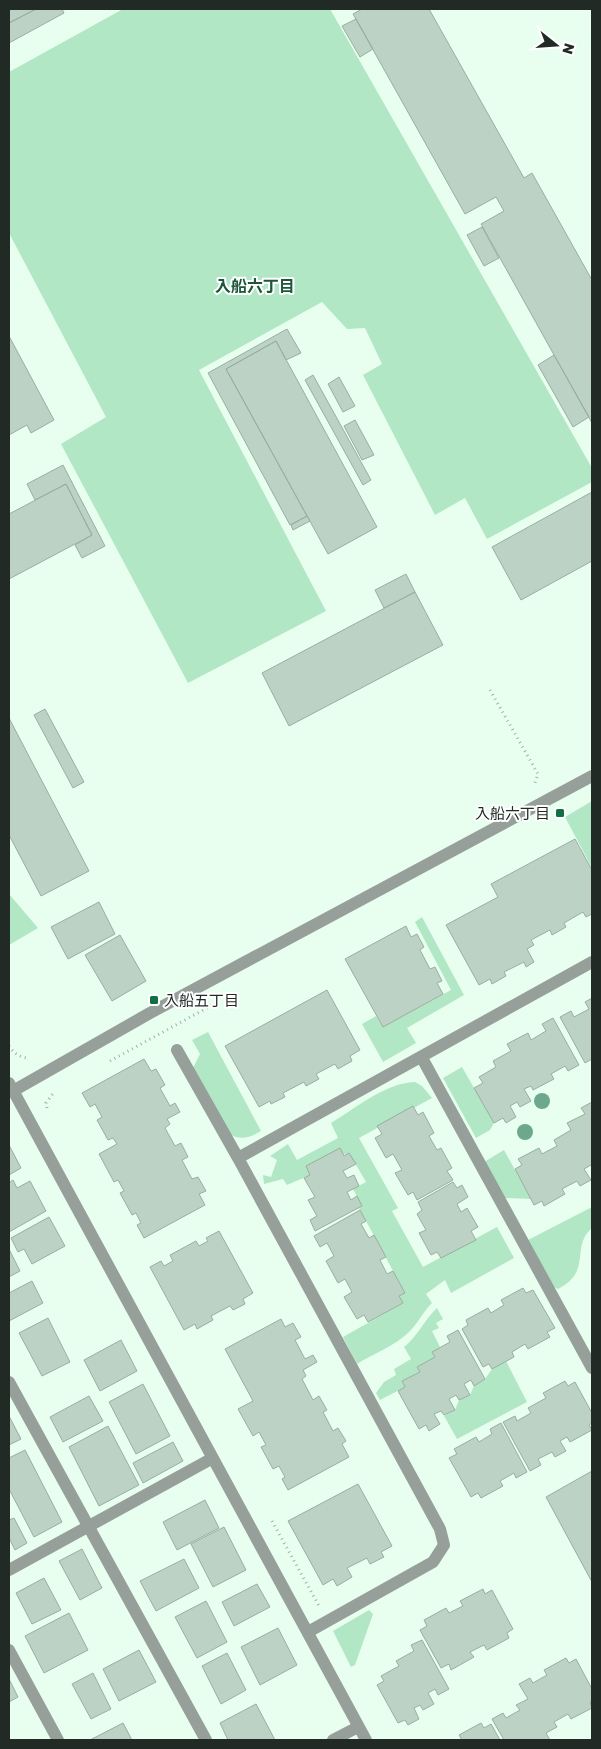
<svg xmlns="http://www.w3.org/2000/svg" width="601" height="1749" font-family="'Golos Text','Noto Sans JP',sans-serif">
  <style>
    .green { fill: #b1e7c5 }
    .building { fill: #bcd2c4; stroke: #99aea0 }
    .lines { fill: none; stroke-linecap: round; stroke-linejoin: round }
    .path { stroke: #a0b2a6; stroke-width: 3; stroke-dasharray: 1 4; stroke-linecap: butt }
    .service { stroke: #969f99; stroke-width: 12 }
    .minor { stroke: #969f99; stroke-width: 12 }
    .tertiary { stroke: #969f99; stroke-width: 12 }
    .tree { fill: #6da88c }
    .poi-dot { fill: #116f44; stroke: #fff; stroke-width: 2 }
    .labels { text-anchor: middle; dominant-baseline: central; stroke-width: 4; stroke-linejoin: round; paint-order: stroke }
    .poi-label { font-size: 15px; fill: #222a25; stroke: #fff; text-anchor: end }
    .neighbourhood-label { font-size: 16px; font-weight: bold; fill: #1c5739; stroke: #fff }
  </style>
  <rect width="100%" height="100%" fill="#e8fff0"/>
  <path class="green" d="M123 9H330L592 468V482L487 539 465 498 435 515 363 375 382 364 365 328 347 329 322 302 199 370 326 611 188 683 61 444 106 417 9 233V72Z
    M592 801V868L565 817Z
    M9 894 38 928 9 945Z
    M422 917 464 995 407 1028 416 1043 383 1062 362 1024 376 1016 383 1027 451 990 415 922Z
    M208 1032 261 1131C249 1138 240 1141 228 1133L193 1068 200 1054 192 1040Z
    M462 1067 494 1123 490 1130 476 1138 443 1078Z
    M415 1082 422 1086 432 1098 359 1138 398 1208 392 1211 423 1267 497 1227 514 1258 451 1293 445 1280 426 1294 432 1303C422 1313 417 1325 408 1333 394 1346 373 1354 357 1364L343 1337 403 1303 399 1296 405 1293 359 1208 362 1206 353 1189 366 1182 349 1153 306 1166 310 1175 287 1185 283 1179 264 1184 263 1175 271 1177 277 1160 270 1156 288 1144 297 1160 338 1138 331 1123C356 1108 385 1083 415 1082Z
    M504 1150 531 1199 505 1198 484 1162Z
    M592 1207V1228C570 1247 593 1271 558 1289L554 1287 528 1240Z
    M437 1308 443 1319 436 1323 439 1328 432 1331 440 1347 432 1352 435 1357 417 1367 420 1372 402 1381 405 1387 380 1400 376 1393 384 1382 396 1375 394 1369 411 1359 404 1347C418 1336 424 1320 437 1308Z
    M506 1361 527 1402 457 1439 444 1416 455 1410 459 1400 470 1395 474 1386 485 1379 492 1369Z
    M369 1610 373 1614 355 1665 351 1667 333 1631Z"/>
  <path class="building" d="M9 9H36L9 23Z
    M36 9H62L64 13 9 43V23Z
    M362 9H429L524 178 532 173 592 280V423L481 224 504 211 496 197 465 214 353 14Z
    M356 19 373 49 360 57 342 26Z
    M482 227 499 258 484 266 467 235Z
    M287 329 301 353 286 360 276 341 226 369 307 516 290 525 208 373Z
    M9 336 54 420 31 433 27 425 9 435Z
    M276 341 377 527 328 554 226 369Z
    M554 355 589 417 573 427 538 365Z
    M313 375 371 480 363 485 305 380Z
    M339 377 355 406 343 412 328 384Z
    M355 420 374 455 362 460 344 426Z
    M63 465 105 546 82 558 75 545 92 535 66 484 35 500 27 484Z
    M66 484 92 535 9 579V514Z
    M592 492V561L521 600 492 547Z
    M307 516 310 521 293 530 291 525Z
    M406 574 415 592 384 608 375 590Z
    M415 592 443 645 289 726 262 673Z
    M45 709 84 782 73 788 34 715Z
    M9 718 89 871 41 896 9 835Z
    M575 839 592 870V914L586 917 583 912 564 923 566 927 552 935 550 930 531 940 534 945 527 949 534 962 526 967 524 962 504 972 506 976 492 984 490 979 479 985 446 925 498 897 491 884Z
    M99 902 115 934 68 959 51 927Z
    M406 926 411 937 417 934 424 947 420 950 430 969 435 967 442 981 437 983 443 994 383 1027 345 959Z
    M120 935 146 981 112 1001 85 955Z
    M327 990 360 1050 350 1056 352 1061 338 1069 335 1064 316 1074 319 1079 306 1086 304 1082 283 1093 285 1097 271 1104 270 1101 259 1107 225 1046Z
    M592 998V1059L585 1063 560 1017 571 1011 574 1017 589 1009 585 1002Z
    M553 1018 579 1065 568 1071 565 1066 551 1074 554 1079 533 1090 531 1086 524 1089 531 1101 520 1107 517 1102 510 1106 516 1117 506 1123 503 1118 494 1123 474 1088 483 1083 479 1077 496 1067 493 1061 511 1051 507 1044 528 1033 531 1040 546 1031 542 1024Z
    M144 1059 151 1071 156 1069 165 1085 160 1088 170 1106 175 1103 180 1112 167 1119 170 1124 165 1128 175 1146 181 1143 188 1157 182 1160 192 1179 198 1177 206 1191 199 1194 205 1205 144 1238 137 1225 141 1223 136 1213 132 1215 120 1193 124 1191 118 1180 114 1182 99 1154 117 1144 113 1138 108 1140 97 1120 102 1117 95 1104 90 1107 82 1093Z
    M592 1102V1168L591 1165 584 1169 591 1180 580 1186 577 1181 562 1189 565 1194 544 1206 542 1201 534 1205 515 1169 522 1165 518 1159 539 1148 542 1154 557 1146 554 1140 571 1130 567 1123 585 1114 581 1108Z
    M413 1106 418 1115 423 1112 434 1133 429 1136 437 1150 441 1148 452 1168 447 1171 453 1180 417 1200 413 1192 408 1195 395 1173 402 1170 393 1154 386 1158 375 1138 382 1134 377 1126Z
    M9 1145 21 1168 9 1175Z
    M340 1148 344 1156 349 1153 356 1164 343 1171 347 1178 354 1175 359 1186 347 1192 351 1200 357 1196 362 1206 315 1231 310 1220 317 1216 308 1200 315 1197 304 1178 310 1175 306 1166Z
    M13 1180 17 1188 30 1181 46 1211 9 1232V1183Z
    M453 1182 457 1188 462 1185 468 1197 457 1204 461 1212 467 1208 478 1227 471 1231 476 1240 441 1258 437 1252 431 1255 419 1233 426 1230 417 1214 422 1210 418 1202Z
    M360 1210 366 1221 361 1224 369 1238 374 1235 386 1257 380 1260 387 1274 393 1271 405 1293 399 1296 403 1303 368 1322 364 1315 357 1319 344 1297 352 1292 345 1279 338 1283 326 1261 334 1256 327 1243 320 1247 314 1236Z
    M49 1217 65 1246 32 1264 24 1249 18 1252 11 1238Z
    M219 1231 253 1293 243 1299 245 1304 233 1310 230 1306 211 1316 213 1320 197 1329 195 1324 184 1330 150 1267 161 1261 164 1266 173 1261 170 1255 196 1241 199 1246 208 1241 206 1238Z
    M9 1249 20 1271 9 1277Z
    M32 1281 43 1303 9 1321V1293Z
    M523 1288 526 1293 533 1290 555 1328 547 1332 550 1337 528 1349 525 1344 512 1352 514 1357 492 1369 489 1364 483 1367 462 1329 468 1325 466 1320 488 1308 491 1313 504 1305 501 1300Z
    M48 1318 70 1362 42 1376 19 1333Z
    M281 1319 285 1327 293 1323 301 1337 295 1340 305 1359 313 1355 317 1362 303 1370 306 1376 302 1379 313 1400 319 1396 327 1410 323 1412 333 1431 338 1428 346 1441 342 1444 349 1457 288 1490 282 1479 285 1477 279 1466 273 1469 261 1447 266 1445 259 1432 253 1436 238 1409 253 1401 225 1349Z
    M458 1330 485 1379 474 1386 471 1380 464 1384 470 1395 459 1400 456 1395 449 1399 455 1410 444 1415 441 1411 434 1414 440 1424 429 1431 426 1425 419 1429 398 1391 405 1387 402 1381 420 1372 417 1367 435 1357 432 1352 450 1342 447 1336Z
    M121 1340 137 1371 100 1391 84 1360Z
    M565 1381 568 1386 575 1382 592 1413V1423L589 1425 592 1430 570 1442 567 1437 560 1441 566 1451 555 1457 552 1452 538 1459 541 1465 530 1471 503 1422 515 1416 517 1421 531 1413 528 1408 546 1398 543 1393Z
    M143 1384 170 1436 136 1454 109 1402Z
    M89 1396 103 1421 63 1442 50 1417Z
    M9 1416 21 1439 9 1445Z
    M501 1423 527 1472 516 1478 514 1473 500 1481 503 1486 481 1498 478 1493 471 1497 449 1458 457 1454 454 1449 476 1437 479 1442 492 1434 490 1429Z
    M108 1426 139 1485 99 1506 69 1447Z
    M173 1442 183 1461 143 1483 133 1463Z
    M25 1450 62 1522 34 1537 9 1489V1458Z
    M592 1471V1582L546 1497Z
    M358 1484 392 1546 381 1552 384 1557 370 1564 367 1558 347 1568 352 1577 337 1586 333 1579 323 1585 288 1521Z
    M205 1500 219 1528 177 1550 163 1522Z
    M14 1518 27 1543 15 1550 9 1538V1520Z
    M224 1527 246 1570 213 1587 191 1544Z
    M82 1549 102 1588 80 1600 59 1561Z
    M184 1559 199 1588 156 1611 140 1581Z
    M44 1578 61 1610 32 1624 16 1593Z
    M257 1584 270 1607 234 1626 222 1602Z
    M483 1589 485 1594 492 1590 513 1629 507 1633 509 1638 487 1650 484 1645 470 1652 474 1657 451 1670 449 1664 441 1668 420 1630 427 1626 424 1620 446 1608 449 1613 463 1606 460 1601Z
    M206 1601 227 1642 197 1658 175 1617Z
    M69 1613 88 1650 44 1673 25 1636Z
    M278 1628 297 1665 260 1685 241 1647Z
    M422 1640 449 1689 438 1695 435 1689 428 1693 434 1704 423 1710 420 1705 414 1708 419 1719 408 1725 405 1720 398 1723 377 1685 384 1681 381 1676 399 1666 396 1661 414 1651 411 1645Z
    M139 1650 156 1682 119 1701 103 1669Z
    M227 1653 246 1690 221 1704 202 1666Z
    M566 1658 569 1663 576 1659 592 1689V1701L590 1702 592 1708 571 1719 568 1714 554 1722 557 1727 546 1733 550 1740H504L492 1719 503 1713 506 1718 520 1710 516 1705 528 1699 519 1684 530 1678 533 1683 547 1675 544 1670Z
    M93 1673 111 1709 91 1719 72 1684Z
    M9 1679 18 1697 9 1702Z
    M256 1704 275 1740H228L220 1723Z
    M123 1723 132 1740H90Z
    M481 1723 484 1728 491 1724 500 1740H462L459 1735Z"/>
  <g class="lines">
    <path class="path" d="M490 690 538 774 535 783
      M9 1046C13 1053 21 1058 29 1058
      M110 1061 216 1003
      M47 1108 46 1103 54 1092
      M272 1521 319 1606"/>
    <path class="service" d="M177 1050 238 1158 592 962
      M422 1058 592 1368
      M238 1158 440 1529 444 1545 433 1562 308 1632"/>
    <path class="minor" d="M9 1382 206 1740
      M9 1570 211 1459
      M9 1650 58 1740"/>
    <path class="tertiary" d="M9 1083 366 1740
      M13 1091 150 1013 592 776
      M333 1740 358 1727"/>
  </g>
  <g class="tree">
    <circle cx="542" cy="1101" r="8"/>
    <circle cx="525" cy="1132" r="8"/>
  </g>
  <g class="poi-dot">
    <rect x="555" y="808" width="10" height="10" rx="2.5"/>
    <rect x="149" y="995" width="10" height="10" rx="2.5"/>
  </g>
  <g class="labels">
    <g class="poi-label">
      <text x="550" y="813">入船六丁目</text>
      <text x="164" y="1000" text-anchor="start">入船五丁目</text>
    </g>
    <g class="neighbourhood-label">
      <text x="255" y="286">入船六丁目</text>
    </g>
  </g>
  <rect width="601" height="1749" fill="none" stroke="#222a25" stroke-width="20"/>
  <g transform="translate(556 45) rotate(107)" stroke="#ffffff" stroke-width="4" paint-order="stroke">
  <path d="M0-4L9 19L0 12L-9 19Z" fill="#222a25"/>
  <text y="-8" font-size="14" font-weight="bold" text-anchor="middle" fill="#222a25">N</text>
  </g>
</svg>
